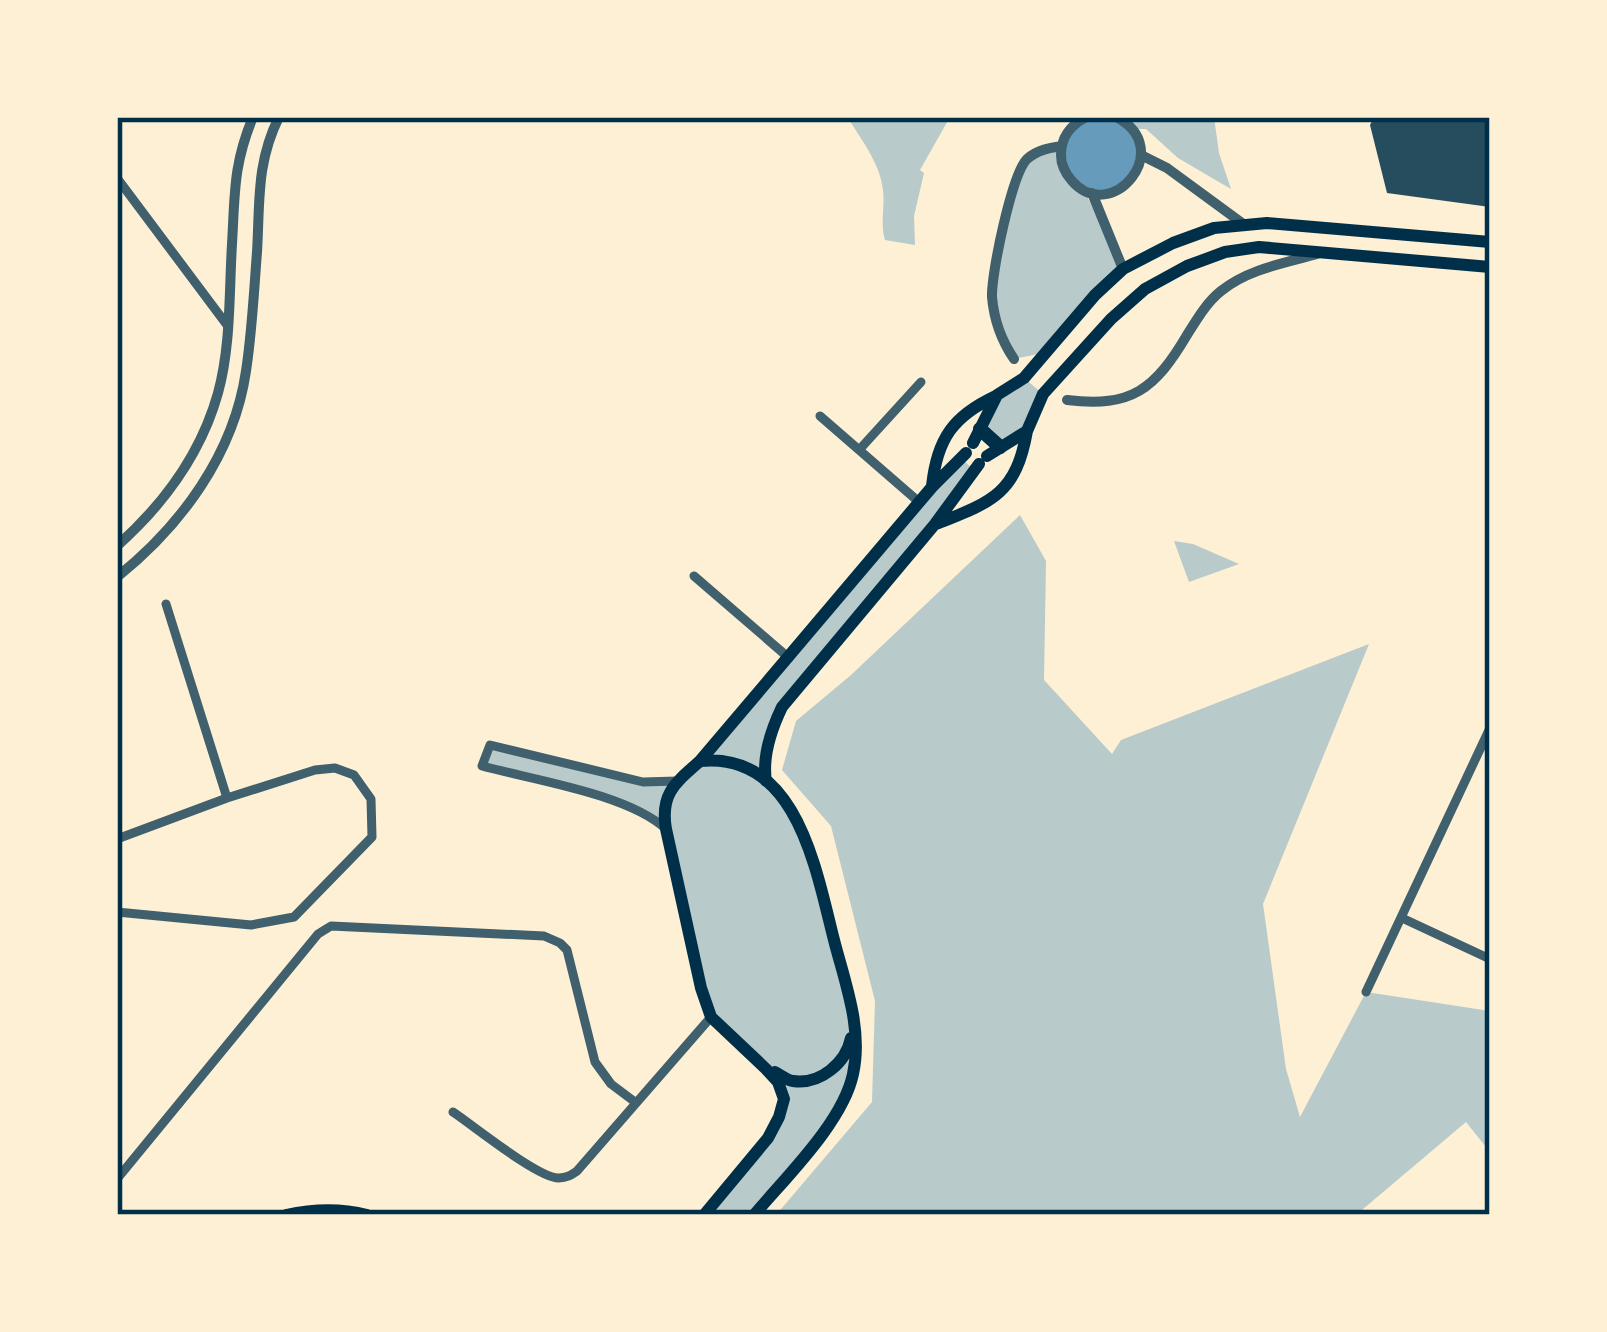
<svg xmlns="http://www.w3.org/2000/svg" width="1607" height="1332" font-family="Georgia,serif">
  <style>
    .green { fill: #b9caca }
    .water { fill: #669bbc }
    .building { fill: #264d5e }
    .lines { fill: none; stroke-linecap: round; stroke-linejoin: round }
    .minor { stroke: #3f606c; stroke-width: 9 }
    .tertiary { stroke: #3f606c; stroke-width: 10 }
    .secondary { stroke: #003049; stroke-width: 12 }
    .primary { stroke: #003049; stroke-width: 14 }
    .neatline { fill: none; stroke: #003049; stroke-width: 4.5 }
  </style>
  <rect width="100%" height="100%" fill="#fdf0d5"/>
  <path class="green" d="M843 117H950L920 170 924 173 914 216 915 245 885 240C880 223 885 208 883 190 880 163 862 141 848 118Z
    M1134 117 1206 119 1214 117 1219 153 1231 189 1178 158 1146 129H1132L1127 124Z
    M1062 146 1123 269 1048 352 1014 359 992 294 1015 180 1042 149Z
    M1024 378 1043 394 1032 422 1000 447 980 429 990 406Z
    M961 458 974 470 782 707 764 771 809 844 856 1050 839 1112 754 1215H704L779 1117 778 1082 714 1023 666 830 630 805 482 766 490 745 643 782 677 781Z
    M1020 515 1046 561 1044 680 1112 754 1121 740 1369 644 1263 904 1286 1069 1300 1117 1366 992 1490 1011V1152L1466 1122 1356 1215H776L872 1102 875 1001 831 826 782 770 796 721 851 675Z
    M1174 541 1193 544 1239 564 1189 582Z"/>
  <path class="water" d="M1086 117H1116L1139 141 1132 179 1099 194 1068 176 1064 138Z"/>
  <path class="building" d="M1374 117H1490V207L1387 193 1370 125Z"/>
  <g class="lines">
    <path class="minor" d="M117 178 227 325
      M820 416 919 502
      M859 450 921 382
      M694 576 789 658
      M166 604 227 798
      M666 829C628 794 534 780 482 766L490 745 643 782 677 781
      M117 839 227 798 315 770 335 768 354 775 371 799 372 837 294 917 251 925 117 912
      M1402 918 1490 959
      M1366 992 1490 728
      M453 1112C474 1126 539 1179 559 1178 567 1178 571 1175 577 1171L711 1017
      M117 1179 318 934 331 926 544 936 560 943 567 950 595 1062 611 1084 635 1102"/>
    <path class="tertiary" d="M1086 117C1071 125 1061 136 1061 155 1061 164 1065 173 1072 181 1112 226 1177 148 1116 117
      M1141 155 1167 168 1242 223
      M1092 193 1123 269
      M1014 359C1001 340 994 320 992 297 991 274 1012 174 1027 159 1037 150 1049 148 1062 146
      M1067 400C1132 408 1155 389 1187 335 1197 319 1207 302 1221 291 1248 269 1285 263 1317 254
      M117 546C164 504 201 454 218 393 231 346 229 293 232 244 235 194 233 165 253 117
      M117 577C181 526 234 454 246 371 252 332 254 291 257 252 260 203 256 163 279 117"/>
    <path class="secondary" d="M973 443 997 395 1024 378 1095 295 1123 269 1173 243 1214 228 1267 223 1490 242
      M987 456 1027 431 1043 394 1111 319 1145 289 1187 266 1225 252 1259 247 1490 267
      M932 486C937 439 953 416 996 396
      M936 524C992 502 1016 494 1027 431
      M700 761C797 751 816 870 834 940 845 983 863 1029 853 1074 843 1122 786 1177 754 1215
      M766 781C762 756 771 730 782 707L935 524 979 464
      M775 1072C781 1075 786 1080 793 1081 820 1085 846 1063 851 1038
      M286 1215C313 1209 340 1208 367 1215
      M704 1215 768 1138 779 1117 784 1099 778 1082 766 1069 711 1017 701 988 666 829C660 794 675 783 700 761L932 487 966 453"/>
    <path class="primary" d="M980 429 1000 447"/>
  </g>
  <rect width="1607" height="1332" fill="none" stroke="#fdf0d5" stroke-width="240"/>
  <rect x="120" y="120" width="1367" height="1092" class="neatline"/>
</svg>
